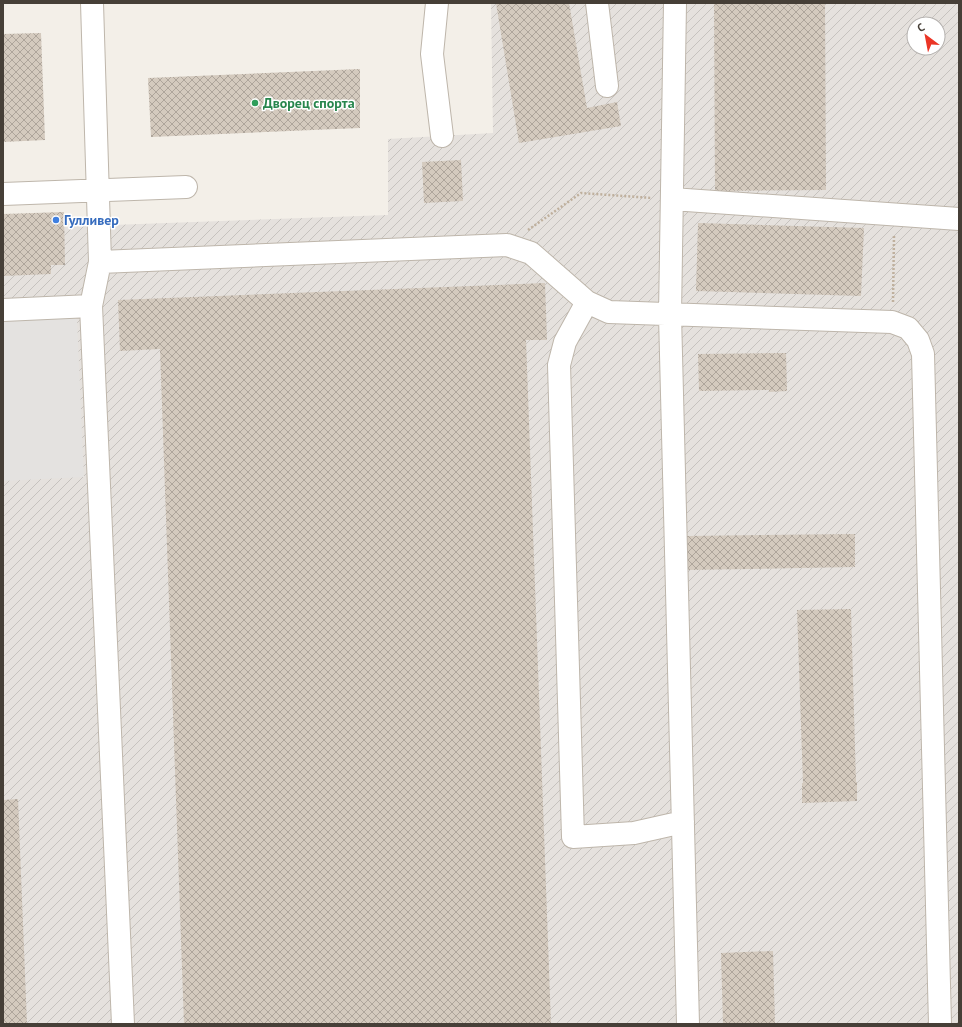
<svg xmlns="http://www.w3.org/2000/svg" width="962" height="1027" font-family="'PT Sans',sans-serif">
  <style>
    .industrial { fill: url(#industrial-furrows); fill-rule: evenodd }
    .parking { fill: #e4e2e0 }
    .building { fill: url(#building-cross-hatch) }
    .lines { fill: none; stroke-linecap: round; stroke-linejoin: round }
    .minor-casing { stroke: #beb6ab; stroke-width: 24 }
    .path { stroke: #bfb09d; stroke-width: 2.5; stroke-dasharray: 2 2; stroke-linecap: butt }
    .minor { stroke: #fff; stroke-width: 22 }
    .leisure-dot { fill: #2e9e5b; stroke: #fff; stroke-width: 1.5 }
    .shop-dot { fill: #3f7fe0; stroke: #fff; stroke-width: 1.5 }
    .labels { text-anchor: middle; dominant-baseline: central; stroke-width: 3; stroke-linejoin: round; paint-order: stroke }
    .leisure-label { font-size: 14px; font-weight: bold; fill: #27864d; stroke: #fff; text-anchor: start }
    .shop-label { font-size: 14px; font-weight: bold; fill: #366cbe; stroke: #fff; text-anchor: start }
  </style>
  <defs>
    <pattern id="industrial-furrows" width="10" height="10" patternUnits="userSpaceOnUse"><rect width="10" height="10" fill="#e5e1dd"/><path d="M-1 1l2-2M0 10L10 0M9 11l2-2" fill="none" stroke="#c6c2be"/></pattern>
    <pattern id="building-cross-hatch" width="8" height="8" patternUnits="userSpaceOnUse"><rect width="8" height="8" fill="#d4cabe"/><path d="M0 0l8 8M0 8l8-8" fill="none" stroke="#aea59b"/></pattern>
  </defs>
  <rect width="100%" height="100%" fill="#f3efe8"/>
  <path class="industrial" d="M491 3H959V1024H3V229L388 215V139L493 133ZM914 24H938V48H914Z"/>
  <path class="parking" d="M76 296 84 477 3 481V299Z"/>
  <path class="building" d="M496 3H569L587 108 617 102 621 126 519 143Z
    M714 3H825L826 190 715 191Z
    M41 33 45 140 3 142V34Z
    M360 69V128L151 137 148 78Z
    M461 160 463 201 424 203 422 162Z
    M64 212 65 265H51V274L3 276V214Z
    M698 223 864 228 861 296 696 291Z
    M545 283 547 340H526L551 1024H184L160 349 120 351 118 300Z
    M786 353 787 391 769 392V390L699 391 698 354Z
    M855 534V567L688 570 687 536Z
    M851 609 856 782H857V801L802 803V783H803L797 610Z
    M18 799 27 1024H3V800Z
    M773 951 775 1024H723L721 953Z"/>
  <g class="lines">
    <defs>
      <path id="minor" d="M92 3 100 262 91 306 123 1024
        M437 3 432 54 442 136
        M597 3 607 86
        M675 3 670 315 688 1024
        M3 194 186 187
        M672 199 959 219
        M100 262 507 245 531 253 587 302 609 312 892 322 908 328 918 340 923 354 940 1024
        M587 302 565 342 559 365 573 837 634 833 683 822
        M3 310 91 306"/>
    </defs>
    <use href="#minor" class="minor-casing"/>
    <path class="path" d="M528 230 581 193 652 198
      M893 302 894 235"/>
    <use href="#minor" class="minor"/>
  </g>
  <circle class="leisure-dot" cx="255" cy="103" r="4"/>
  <circle class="shop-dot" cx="56" cy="220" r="4"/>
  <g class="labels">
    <g class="leisure-label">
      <text x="263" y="103">Дворец спорта</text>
    </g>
    <g class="shop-label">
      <text x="64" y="220">Гулливер</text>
    </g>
  </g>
  <rect width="962" height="1027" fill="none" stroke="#463f37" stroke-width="8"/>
  <g transform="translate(926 36) rotate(328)"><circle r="19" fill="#ffffff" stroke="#b5b2af"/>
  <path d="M0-3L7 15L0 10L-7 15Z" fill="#eb3526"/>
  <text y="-6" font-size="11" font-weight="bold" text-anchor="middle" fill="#463f37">С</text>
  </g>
</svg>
